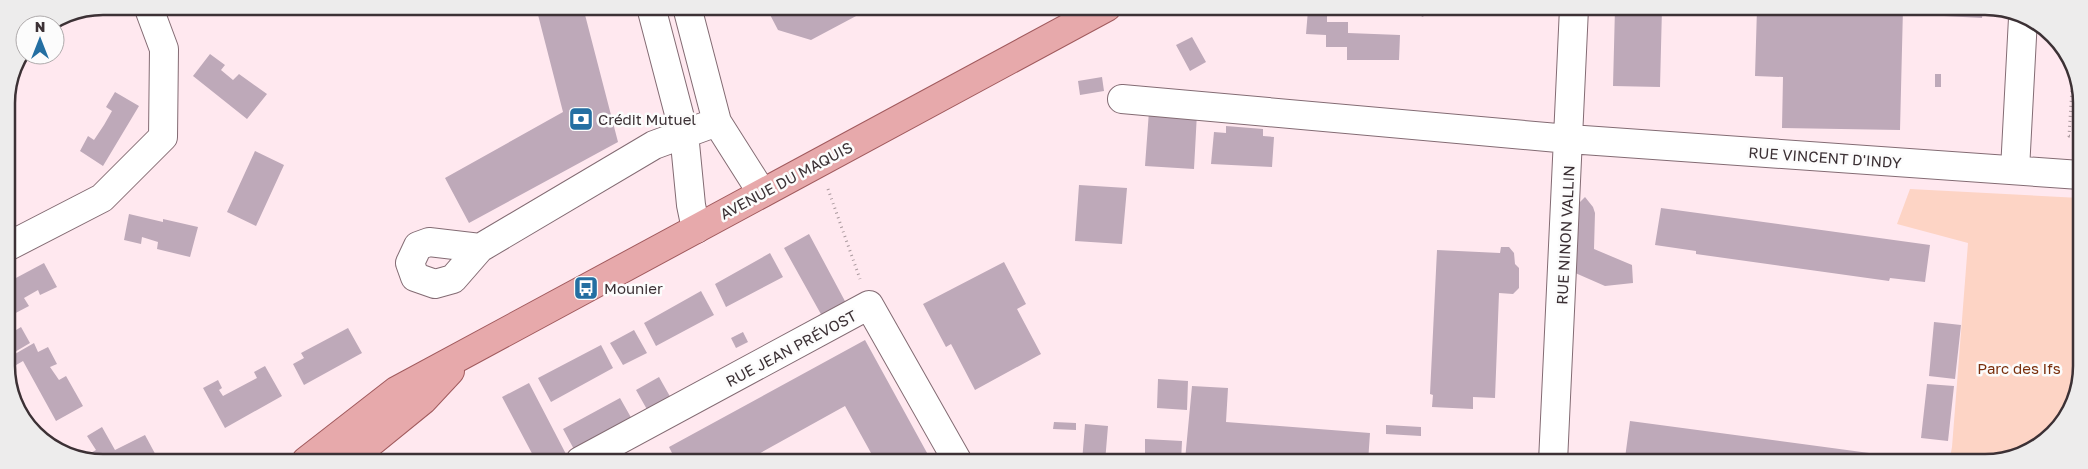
<svg xmlns="http://www.w3.org/2000/svg" width="2088" height="469" font-family="'Golos Text',sans-serif">
  <style>
    .green { fill: #fdd4c5 }
    .building { fill: #bea9b9 }
    .lines { fill: none; stroke-linecap: round; stroke-linejoin: round }
    .minor-casing { stroke: #836b73; stroke-width: 30 }
    .major-casing { stroke: #a15a5d; stroke-width: 30 }
    .path { stroke: #a9989d; stroke-width: 3; stroke-dasharray: 1 4; stroke-linecap: butt }
    .minor { stroke: #fff; stroke-width: 28 }
    .major { stroke: #e7a9ab; stroke-width: 28 }
    .labels { text-anchor: middle; dominant-baseline: central; stroke-width: 5; stroke-linejoin: round; paint-order: stroke }
    .poi-label { font-size: 15px; fill: #3c3135; stroke: #fcfcfc; text-anchor: start }
    .street-label { font-size: 15px; fill: #3c3135; stroke: #fcfcfc }
    .park-label { font-size: 15px; fill: #7a300e; stroke: #fcfcfc }
    .rim { fill: none; stroke: #3c3135; stroke-width: 2.5 }
  </style>
  <rect width="100%" height="100%" fill="#ffe8ef"/>
  <path class="green" d="M1910 189 2080 198V385L2049 439 1991 463H1949L1952 447 1968 243 1897 224Z"/>
  <path class="building" d="M536 7H583L618 142 469 223 445 178 563 112Z
    M766 7H873L811 40 778 30Z
    M1417 7 1441 8 1422 17Z
    M1615 8H1662L1660 87 1613 86Z
    M1757 8H1903L1900 130 1782 128 1783 77 1755 76Z
    M1945 8H1983L1982 18 1944 16Z
    M1308 10H1327V22H1348V33L1400 35 1399 60H1347V47H1326V35L1306 34Z
    M1192 37 1206 62 1190 71 1176 45Z
    M210 54 225 65 221 70 233 80 239 74 267 94 247 119 193 76Z
    M1935 74H1941V87H1935Z
    M1102 77 1104 91 1080 95 1078 81Z
    M115 92 139 106 103 166 80 151 88 136 94 140 104 125 112 111 106 107Z
    M1149 111 1197 113 1194 169 1145 166Z
    M1226 126 1263 129V136L1274 137 1272 167 1211 164 1214 132 1226 133Z
    M255 151 284 165 256 226 227 212Z
    M1079 185 1127 188 1122 244 1075 241Z
    M1585 197 1593 207 1595 213 1594 249 1632 265 1633 283 1605 286 1573 272 1577 205Z
    M1661 208 1930 245 1925 282 1890 278 1889 281 1696 254V251L1655 245Z
    M129 214 163 222V219L198 227 190 257 157 249 158 242 142 237 141 244 124 240Z
    M809 234 846 303 822 316 784 248Z
    M1501 247H1509L1514 253 1515 264 1519 268V288L1513 294 1499 293 1495 398 1473 397V409L1432 407 1433 395 1430 394 1437 250 1500 253Z
    M770 253 783 277 726 307 715 284Z
    M1004 262 1026 304 1017 309 1041 354 975 390 951 344 946 347 923 304Z
    M44 263 57 287 40 295 38 290 24 298 29 306 8 317V279L12 276 14 279Z
    M701 291 714 315 656 346 644 323Z
    M1934 322 1961 325 1955 379 1929 376Z
    M21 327 30 343 8 356V335Z
    M348 328 362 353 304 385 293 364 304 358 301 353Z
    M634 330 647 353 623 365 610 343Z
    M743 332 748 342 736 348 731 338Z
    M865 340 932 462H876L845 406 744 462 676 461 669 447Z
    M34 343 38 352 48 347 57 364 50 367 59 380 66 376 83 406 56 421 23 361 11 368 8 363V358Z
    M601 345 613 368 551 402 538 378Z
    M265 366 282 396 225 428 203 388 218 380 222 388 219 390 223 396 257 378 254 372Z
    M659 377 672 400 649 413 636 390Z
    M1158 379 1188 381 1187 410 1157 408Z
    M529 383 567 456 556 461H536L502 397Z
    M1927 384 1954 386 1948 441 1921 438Z
    M1192 386 1228 388 1226 422 1370 433 1368 462H1205L1185 460Z
    M620 398 633 421 576 453 563 429Z
    M1630 421 1899 457V462H1645V461L1625 458Z
    M1054 422 1076 423V430L1053 429Z
    M1085 424 1108 426 1105 462H1082Z
    M1386 425 1421 427V436L1386 434Z
    M102 427 115 450 145 435 159 461H84L80 459 96 450 87 436Z
    M1145 439 1182 441 1181 462H1145Z
    M1033 456 1051 458 1050 462H1033Z"/>
  <g class="lines">
    <defs>
      <path id="minor" d="M651 7 684 133 691 205 696 229
        M687 7 717 122 762 193
        M1122 99 1569 139 2080 175
        M2015 170 2023 18
        M7 247 102 198 163 137 164 49 148 6
        M480 248 429 242 418 246 410 263 415 277 435 284 453 279 480 248 654 145 717 122
        M580 461 869 305 958 462
        M1553 462 1574 8"/>
      <path id="major" d="M306 461 396 391 1107 7
        M348 461 423 400 450 371"/>
    </defs>
    <use href="#minor" class="minor-casing"/>
    <use href="#major" class="major-casing"/>
    <path class="path" d="M2073 71 2069 136 2080 138
      M828 189 860 279"/>
    <use href="#minor" class="minor"/>
    <use href="#major" class="major"/>
  </g>
  <defs>
    <symbol id="bank-square" viewBox="-11 -11 22 22"><rect x="-9" y="-9" width="18" height="18" rx="4" fill="#246fa2" stroke="#fcfcfc"/><path d="M-6-4H6V4H-6ZM0-2.3a2.3 2.3 0 1 0 0 4.6a2.3 2.3 0 1 0 0-4.6Z" fill="#fff"/></symbol>
    <symbol id="bus-square" viewBox="-11 -11 22 22"><rect x="-9" y="-9" width="18" height="18" rx="4" fill="#246fa2" stroke="#fcfcfc"/><path d="M-5-6H5V4H4V6H2V4H-2V6H-4V4H-5ZM-3.5-4V0h7V-4ZM-3.5 1.2v1.5H-2V1.2ZM2 1.2v1.5H3.5V1.2Z" fill="#fff"/></symbol>
  </defs>
  <g fill-rule="evenodd">
    <use href="#bank-square" x="567" y="105" width="28" height="28"/>
    <use href="#bus-square" x="572" y="274" width="28" height="28"/>
  </g>
  <g class="labels">
    <g class="poi-label">
      <text x="598" y="119">Crédit Mutuel</text>
      <text x="604" y="288">Mounier</text>
    </g>
    <g class="street-label">
      <text transform="translate(1825 157) rotate(4)">RUE VINCENT D'INDY</text>
      <text transform="translate(786 180) rotate(-28)">AVENUE DU MAQUIS</text>
      <text transform="translate(1565 235) rotate(-87)">RUE NINON VALLIN</text>
      <text transform="translate(791 348) rotate(-28)">RUE JEAN PRÉVOST</text>
    </g>
    <g class="park-label">
      <text x="2019" y="368">Parc des Ifs</text>
    </g>
  </g>
  <path d="M0 0H2088V469H0ZM103 15H1985A88 88 0 0 1 2073 103V366A88 88 0 0 1 1985 454H103A88 88 0 0 1 15 366V103A88 88 0 0 1 103 15Z" fill="#edecec" fill-rule="evenodd"/>
  <path class="rim" d="M103 15H1985A88 88 0 0 1 2073 103V366A88 88 0 0 1 1985 454H103A88 88 0 0 1 15 366V103A88 88 0 0 1 103 15Z"/>
  <g transform="translate(40 40)"><circle r="24" fill="#fcfcfc" stroke="#afabac"/>
  <path d="M0-4L9 19L0 12L-9 19Z" fill="#246fa2"/>
  <text y="-8" font-size="14" font-weight="bold" text-anchor="middle" fill="#3c3135">N</text>
  </g>
</svg>
